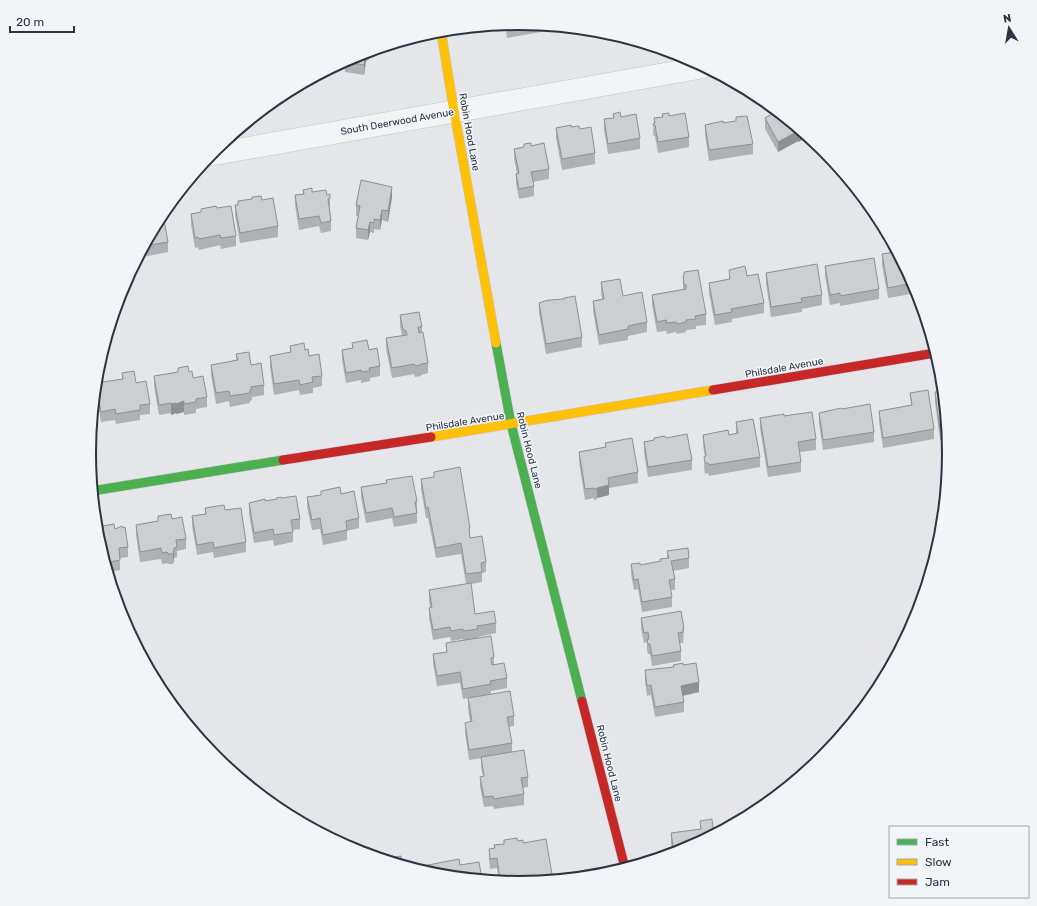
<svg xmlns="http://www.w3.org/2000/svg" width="1037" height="906" viewBox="0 0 1037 906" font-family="Rubik,sans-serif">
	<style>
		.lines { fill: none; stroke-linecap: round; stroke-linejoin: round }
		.street-casing { stroke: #c2c4c7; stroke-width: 23 }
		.fast-casing { stroke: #c2c4c7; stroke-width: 10 }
		.slow-casing { stroke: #c2c4c7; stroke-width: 10 }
		.jam-casing { stroke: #c2c4c7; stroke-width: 10 }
		.street { stroke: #f3f4f6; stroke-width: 22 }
		.fast { stroke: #4caf50; stroke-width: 9 }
		.slow { stroke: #ffc107; stroke-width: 9 }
		.jam { stroke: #c62828; stroke-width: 9 }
		.wall { fill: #afb1b4 }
		.shaded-wall { fill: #8f9092 }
		.building { fill: #ccced1; stroke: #8f9092 }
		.labels { text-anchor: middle; stroke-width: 3; stroke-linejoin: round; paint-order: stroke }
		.street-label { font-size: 10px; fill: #2b3442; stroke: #f2f5f8 }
		.rim { fill: none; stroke: #2b3442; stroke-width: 2 }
	</style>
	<rect width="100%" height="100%" fill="#e4e6e9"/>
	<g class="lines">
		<g class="street-casing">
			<path id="street" d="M209 155 704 67"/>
		</g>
		<g class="fast-casing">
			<path id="fast" d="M496 343 511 424 582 701
				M92 491 283 460"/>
		</g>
		<g class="slow-casing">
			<path id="slow" d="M441 31 454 111 496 343
				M431 437 713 390"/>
		</g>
		<g class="jam-casing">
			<path id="jam" d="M713 390 935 353
				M283 460 431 437
				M582 701 625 868"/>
		</g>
		<use href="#street" class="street"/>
		<use href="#fast" class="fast"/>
		<use href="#slow" class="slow"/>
		<use href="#jam" class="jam"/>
	</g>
	<path class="wall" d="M519 23 541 25V32L507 38 505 24Z
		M370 51 368 61H366L364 75 345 72V63H344V61L354 56Z
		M777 111 806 135 802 138V140L798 142V141L778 152 765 129V118Z
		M613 114 621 117 640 138V149L608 154 604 130V119L613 118Z
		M662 114 669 116 689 137V147L658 153 655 136H654L653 134 654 118 662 117Z
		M723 123 753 144V154L709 161 705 135V125Z
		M571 127 580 129 595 153V164L562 170 556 138V128Z
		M810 138 820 147 816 149Z
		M524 144 531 146 549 169V179L533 182 534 186V196L519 199 516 184V174L517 173 514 159V149L524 147Z
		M303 190 312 192 327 195 330 198V209H329L331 221V231L321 233 319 226 299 230 295 205V195L303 194Z
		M392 197 388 222 382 220 380 230 374 229V233L370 232 368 240 356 238V228L358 216H356V205Z
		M262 200 278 226V237L240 243 235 215V205H238V201Z
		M217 208 236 236V246L221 249 220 245 199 250 198 247 195 248 191 224V214L201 212V209Z
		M161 215 168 242V252L138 258Z
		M896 252 916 289 917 293 888 298 882 265V254Z
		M825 266 879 289V299L840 306V303L830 305 825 276Z
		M729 270 747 276 764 303V313L732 319V322L715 325 709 293V283L729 279Z
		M766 273 822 295V305L802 309V312L771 317 766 283Z
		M683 276 706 314V325L696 326V329L686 330V332L677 334 676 332 667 334 666 331 657 332 652 305V295L683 289Z
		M601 282 623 296 647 322V332L628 336V340L599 345 593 311V301L602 299 601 293Z
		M548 301 582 337V347L546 354 539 313V303Z
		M400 315 422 327V332L428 363V373L421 375V376L415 377 414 374 392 378 386 349V338L402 336 400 326Z
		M352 343 369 350 380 366V376L370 378V381L361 383V380L346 383 342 360V350L352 348Z
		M290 346 305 350 322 376V386L313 388V393L300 395 299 390 274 395 270 367V356L290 353Z
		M236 354 251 365 264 385V395L252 397V400L250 401V403L230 407 229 401 216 404 211 375V365L236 360Z
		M178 368 189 372 193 378 207 397V407L196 409V413L184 415V412L176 414V413L171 415V413L159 415 154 387V376L178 372Z
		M122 373 136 383 150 404V414L140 415V420L116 424 115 420 101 422 96 393V383L122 379Z
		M942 391 948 453V458L946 447 942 448 941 440H940L935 402V392Z
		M910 393 934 429V439L883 448 879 421V411L911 405Z
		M842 409 874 432V442L823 450 819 423V413Z
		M784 416 816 439V450L800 452 801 462V472L768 477 760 429V418Z
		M736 422 760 457V467L709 476 708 473 705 474 704 467 705 457 703 445V435H729L736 434Z
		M654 438H666L692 460V470L648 477 644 453V442L654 440Z
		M605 443 638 472V483L609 488V495L597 498V499L594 500V498L585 500 579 462V452L605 447Z
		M434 472 470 528V538L486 562V572L482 573V582L471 584 475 614 496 623V633L478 637V638L494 657V665L507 678V688L491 691V694L463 699 460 683 437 686 433 664V654L446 652V643L463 640V639L451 641 450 637 433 640 429 618V608H430L429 601V590L466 584 461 554 436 558 428 518H426L421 489V479L434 477Z
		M386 480 417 501V523L394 527 392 518 366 523 361 498V487L386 483Z
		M321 491 341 494 359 518V528L347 531V540L323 545 320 529 312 530 307 507V497L321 495Z
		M281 498 300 519V529L293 530V542L274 546 273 540 254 543 249 514V503Z
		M205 508 225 510 246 542V552L214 558 213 552 197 555 192 526V516L205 514Z
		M158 516 172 519 186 539V549L177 551V557L174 558 173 564H168L167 563 162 564 161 559 140 562 136 535V525L158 521Z
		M115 529 128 547V557L120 558V570L110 572 109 567 106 568 97 537Z
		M667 551 689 558V568L673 571 675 579V590H671L672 597V607L642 612 638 589 634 590 631 574V564L640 565 660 561 667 558Z
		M641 618 684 628 683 643H679L681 651V661L652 666 650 654H648L647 650V642L644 643 641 628Z
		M683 665 699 692 683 696 684 702V712L655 717 651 695 647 696 645 681V670L673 667Z
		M468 698 514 716V726L509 727 512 743V752L528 777V787L523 788 524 794V805L494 809 493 806 484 807 480 787V777L483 776 481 767V758L469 760 465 733V723L470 722 468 708Z
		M700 821 714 834 683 850 673 853 671 844V833L700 829Z
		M504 840 518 883 499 881 497 868 490 869 489 859V849L494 848V845L504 844Z"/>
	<path class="shaded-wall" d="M368 51H370L368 61Z
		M366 52V61L364 75V65Z
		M798 131V141L778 152V142Z
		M800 131 806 135 802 138V140L798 142V132Z
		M816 144 820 147 816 149Z
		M392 187V197L388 222V211Z
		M382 210V220L380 230V220Z
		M370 222V232L368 240V230Z
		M184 401V412L176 414V404Z
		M176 403V413L171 415V404Z
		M609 485V495L597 498V488Z
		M174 548V558L173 564V554Z
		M699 682V692L681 696V686Z"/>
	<path class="building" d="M519 23 527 24 507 27 506 24Z
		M366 52 364 65 345 62V61L354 56Z
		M777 111 800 131 798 132V131L778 142 765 118Z
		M620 112 621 117 636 114 640 138 608 144 604 119 614 118 613 114Z
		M669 113V116L685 113 689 137 658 142 655 125 654 126 653 124 655 123 654 118 663 117 662 114Z
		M747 116 753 144 709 150 705 125 723 121V123L736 121V117Z
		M571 125V127L579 126 580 129 591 127 595 153 562 159 556 128Z
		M531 143V146L544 143 549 169 531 172 534 186 519 189 516 174 519 173 514 149 524 147V144Z
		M361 180 392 187 388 211 382 210 380 220 374 219V223L370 222 368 230 356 228 360 206 356 205Z
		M312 188V192L326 190 327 195 330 194V198L328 199 331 221 321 223 319 216 299 219 295 195 304 194 303 190Z
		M261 196 262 200 273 198 278 226 240 233 235 205H238V201L252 199V197Z
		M216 206 217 208 231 206 236 236 221 238 220 235 199 239 198 237 195 238 191 214 201 212V209Z
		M163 214 168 242 144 246 161 215Z
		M896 252 913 283 888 288 882 254Z
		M874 258 879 289 840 296V293L830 295 825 266Z
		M817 264 822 295 801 298 802 302 771 307 766 273Z
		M745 266 747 276 758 274 764 303 731 309 732 312 715 315 709 283 730 279 729 270Z
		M698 270 706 314 695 316 696 319 686 320V322L677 324 676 322 667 323 666 320 657 322 652 295 686 289V285H684L683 276 684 275V272Z
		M620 279 623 296 642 292 647 322 628 326V329L599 335 593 301 604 299 601 282Z
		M575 296 582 337 546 344 539 303 548 300V301L550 300 564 299V298Z
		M419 312 422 327H418L419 333 423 332 428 363 421 364V365L415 366 414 364 392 368 386 338 407 335 406 331 403 329 400 315Z
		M367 340 369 350 377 348 380 366 369 368 370 371 361 372V370L346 373 342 350 353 348 352 343Z
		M304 343 305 350 308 349 309 356 319 354 322 376 312 377 313 382 300 385 299 380 274 384 270 356 291 352 290 346Z
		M249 352 251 365 261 363 264 385 251 387 252 390H250V393L230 396 229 391 216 393 211 365 238 360 236 354Z
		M188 366 189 372 192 371 193 378 203 376 207 397 196 399V402L184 404V401L176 404V403L171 404V403L159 405 154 376 178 372V368Z
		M134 371 136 383 146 381 150 404 140 405V410L116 414 115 409 101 412 96 383 123 379 122 373Z
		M928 390 934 429 883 438 879 411 912 405 910 393Z
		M942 391 948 448 946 437 942 438 941 430H940L935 392Z
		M870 404 874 432 823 440 819 413 841 408 842 409Z
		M812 412 816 439 798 442 801 462 768 467 760 418 784 414V416Z
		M753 419 760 457 709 465 708 463H705L704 457 706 456 703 435 728 430 729 435 738 433 736 422Z
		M687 434 692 460 648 467 644 442 654 440V438L665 436 666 438Z
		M632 438 638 472 608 478 609 485 597 488V489H594V488L585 489 579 452 606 447 605 443Z
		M460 467 470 528H469L470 538 482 536 486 562 481 563 482 572 466 574 461 543 436 548 428 507 426 508 421 479 434 477V472Z
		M412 476 417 501 415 502 417 513 394 517 392 508 366 513 361 487 387 483 386 480Z
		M340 487 341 494 354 491 359 518 346 521 347 530 323 535 320 518 312 520 307 497 321 495V491Z
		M296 496 300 519 291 520 293 532 274 535 273 529 254 533 249 503 265 499V501L277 499 276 498 281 497V498Z
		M224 505 225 510 241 508 246 542 214 548 213 542 197 545 192 516 206 514 205 508Z
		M171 514 172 519 182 517 186 539 176 540 177 547 174 548 173 554H168L167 552 162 553 161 548 140 552 136 525 158 521V516Z
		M114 524 115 529 122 526 123 528 125 527 128 547 119 548 120 560 110 562 109 557 103 558 97 537 96 527Z
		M688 548 689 558 671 561 675 579 669 580 672 597 642 602 638 579 634 580 631 564 640 563V565L661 561 660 559 669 558 667 551Z
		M471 583 475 614 494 611 496 623 477 626 478 629 463 631V629L451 631 450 627 433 630 429 608 432 607 429 590Z
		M681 611 684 628H683V632L678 633 681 651 652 656 650 644H648L647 639H649L648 632 644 633 641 618Z
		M491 636 494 657 491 658 492 665 504 663 507 678 490 681 491 684 463 689 460 672 437 676 433 654 447 652 446 643Z
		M683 663V665L696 663 699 682 681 686 684 702 655 707 651 685 647 686 645 670 674 667 673 665Z
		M510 691 514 716 507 717 512 743 469 750 465 723 472 721 468 698Z
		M524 750 528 777 521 778 524 794 494 799 493 796 484 797 480 777 484 776 481 757Z
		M744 818 729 826 728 820Z
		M712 819 714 834 683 850 674 853 671 833 701 829 700 821Z
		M517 838 518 841 523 840V843L546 839 553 880 518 883 500 881 497 858 490 859 489 849 495 848 494 845 504 844V840Z
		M401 856 402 865 383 859Z
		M459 859 460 865 479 862 482 879 434 875 424 871 423 866Z"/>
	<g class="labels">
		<g class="street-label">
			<text transform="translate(397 121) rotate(-10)" y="4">South Deerwood Avenue</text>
			<text transform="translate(470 132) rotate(80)" y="4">Robin Hood Lane</text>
			<text transform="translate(784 367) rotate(-10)" y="4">Philsdale Avenue</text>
			<text transform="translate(465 421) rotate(-9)" y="4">Philsdale Avenue</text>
			<text transform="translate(530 450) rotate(76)" y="4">Robin Hood Lane</text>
			<text transform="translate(610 763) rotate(76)" y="4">Robin Hood Lane</text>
		</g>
	</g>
	<path d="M0 0H1037V906H0ZM96 453a423 423 0 1 1 846 0a423 423 0 1 1-846 0Z" fill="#f2f5f8" fill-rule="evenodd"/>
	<path class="rim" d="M96 453a423 423 0 1 1 846 0a423 423 0 1 1-846 0Z"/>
	<rect x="889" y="826" width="140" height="72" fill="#f2f5f8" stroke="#a2a8af"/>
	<rect x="897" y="839" width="20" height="6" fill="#4caf50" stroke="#a2a8af"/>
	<text x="925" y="846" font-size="12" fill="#2b3442">Fast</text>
	<rect x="897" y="859" width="20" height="6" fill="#ffc107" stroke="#a2a8af"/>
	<text x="925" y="866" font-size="12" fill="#2b3442">Slow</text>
	<rect x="897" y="879" width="20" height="6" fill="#c62828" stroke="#a2a8af"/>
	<text x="925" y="886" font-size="12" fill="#2b3442">Jam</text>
	<g transform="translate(1009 28) rotate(349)" stroke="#f2f5f8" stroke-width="3" paint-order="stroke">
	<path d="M0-3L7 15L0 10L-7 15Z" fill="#2b3442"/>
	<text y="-6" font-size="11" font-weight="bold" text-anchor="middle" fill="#2b3442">N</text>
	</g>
	<path d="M10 26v6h64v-6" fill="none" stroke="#2b3442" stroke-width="2"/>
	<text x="16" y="26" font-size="12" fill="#2b3442" stroke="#f2f5f8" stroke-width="3" paint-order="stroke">20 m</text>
</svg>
